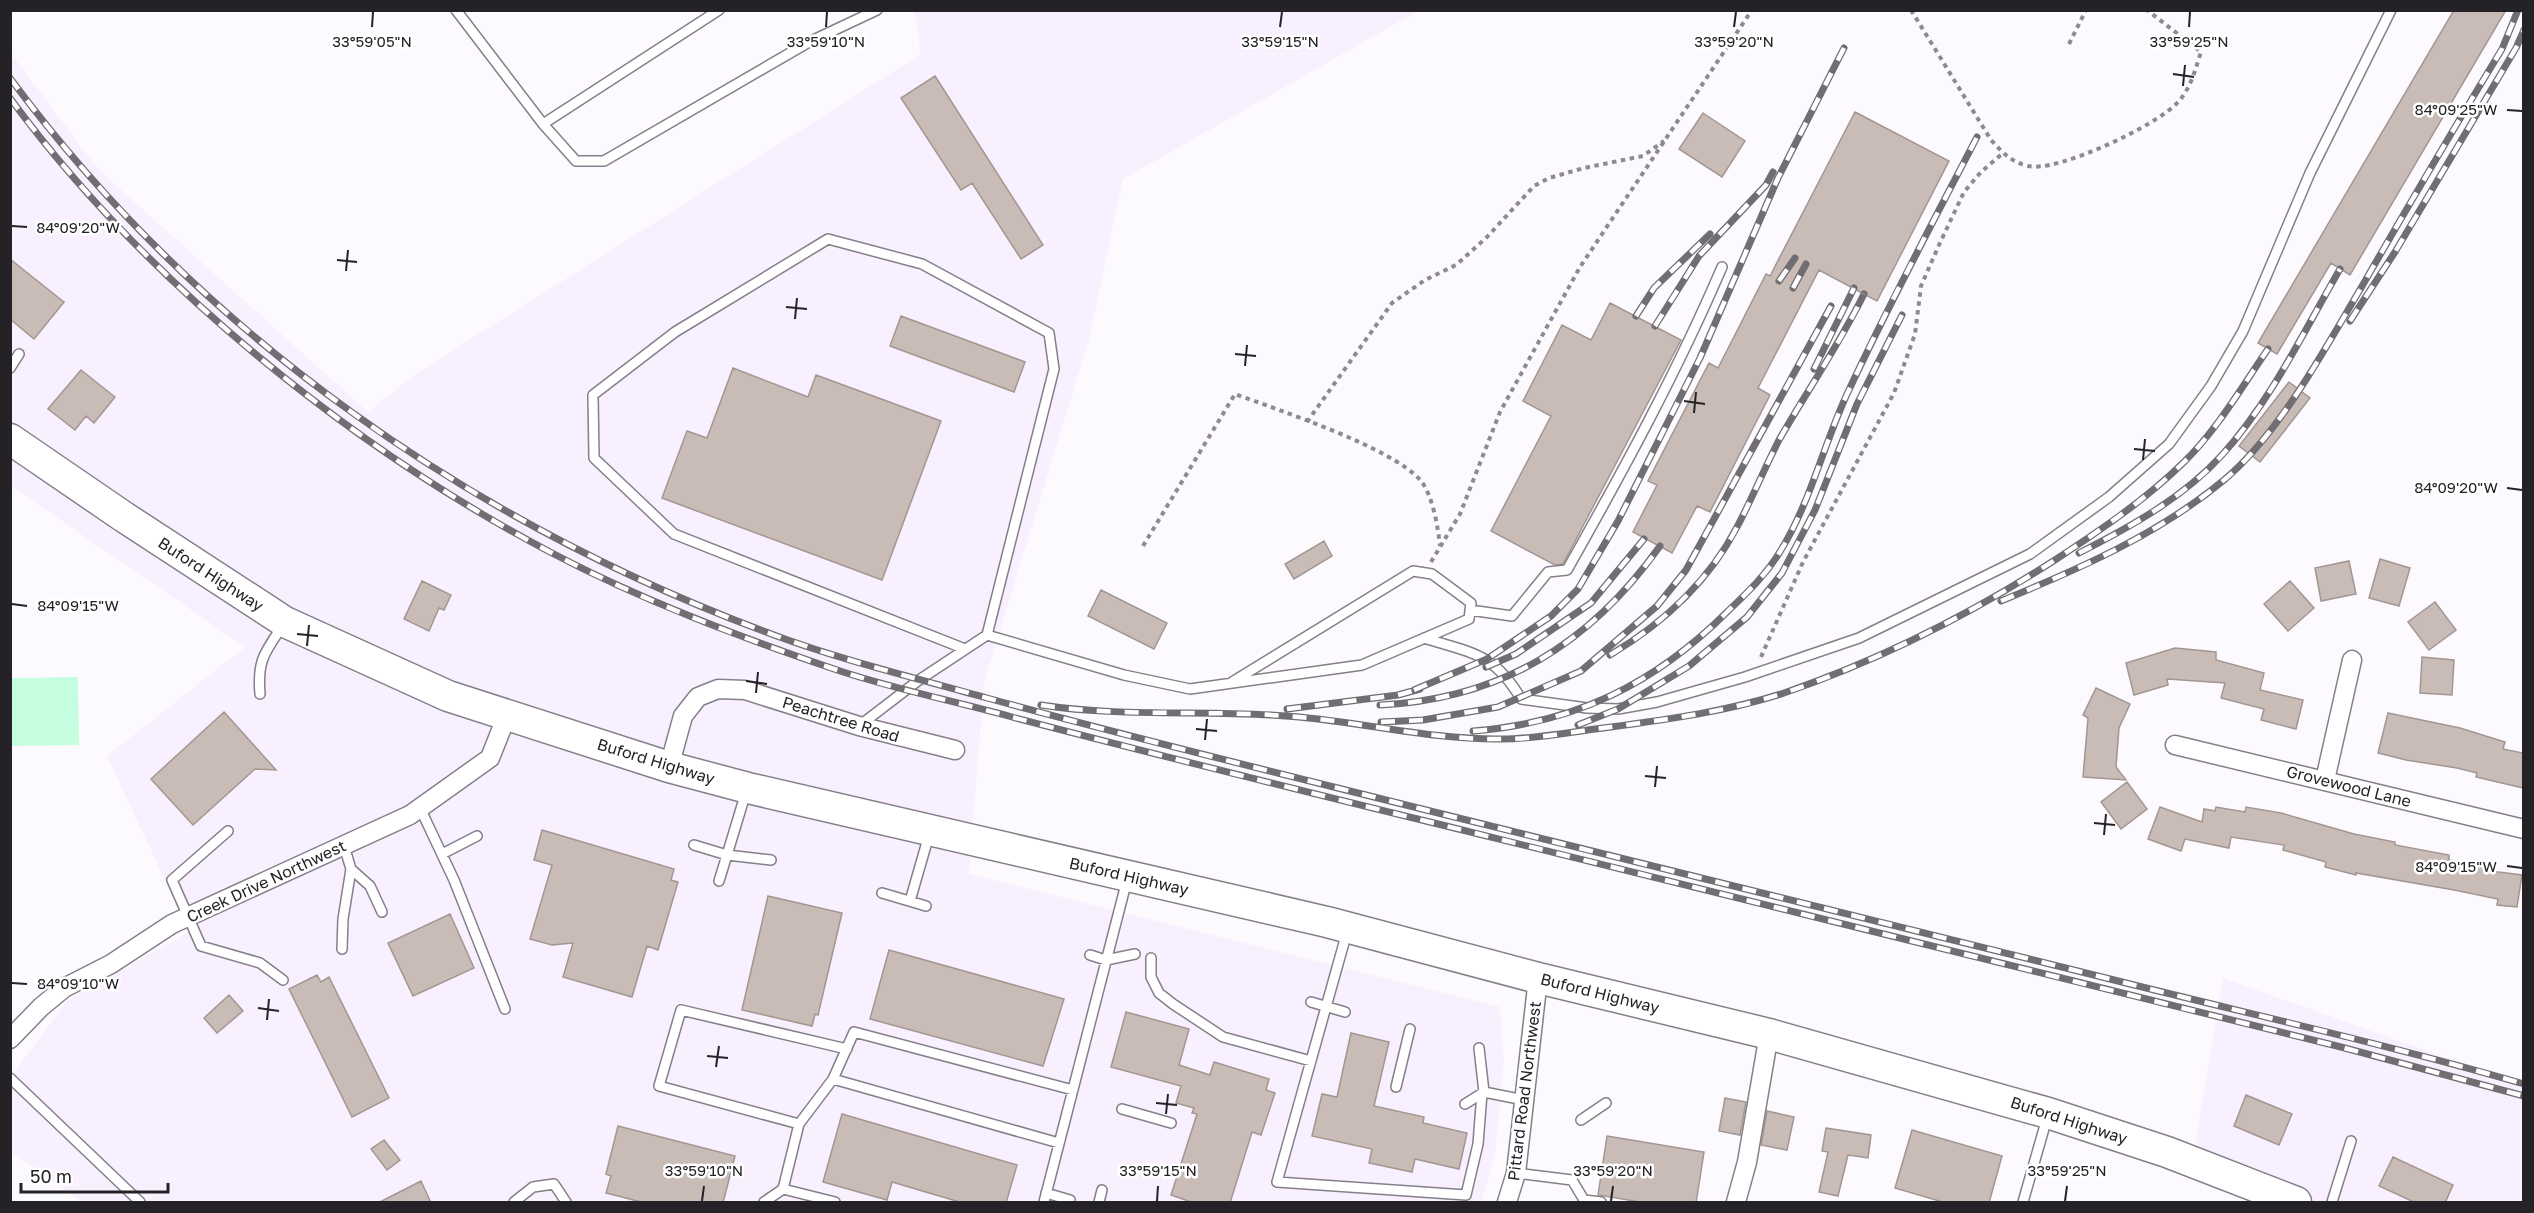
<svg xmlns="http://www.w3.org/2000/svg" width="2534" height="1213" viewBox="0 0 2534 1213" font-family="'Golos Text',sans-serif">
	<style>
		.built { fill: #f8f0ff }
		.green { fill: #c5fddf }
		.building { fill: #c9bcb7; stroke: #a39691; stroke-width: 1.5 }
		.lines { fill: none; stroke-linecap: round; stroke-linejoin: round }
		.lane-casing { stroke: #857f89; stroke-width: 12 }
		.street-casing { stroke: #857f89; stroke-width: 21 }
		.primary-casing { stroke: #857f89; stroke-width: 33 }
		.path { stroke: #8e8b90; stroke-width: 4; stroke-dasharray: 4.5 4.5; stroke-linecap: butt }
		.lane { stroke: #fff; stroke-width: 9 }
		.street { stroke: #fff; stroke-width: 18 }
		.primary { stroke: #fff; stroke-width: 30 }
		.rail-casing { stroke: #706e72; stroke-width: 7 }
		.rail { stroke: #fff; stroke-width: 4.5; stroke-dasharray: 14; stroke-linecap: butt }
		.ticks { fill: none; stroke: #242226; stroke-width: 2 }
		.labels { text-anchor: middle; stroke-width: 5; stroke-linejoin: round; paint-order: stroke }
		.street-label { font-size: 16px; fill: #242226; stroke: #fff }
		.ticks-label { font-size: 15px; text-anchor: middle; fill: #242226; stroke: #fff; stroke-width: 5; stroke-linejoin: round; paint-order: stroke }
	</style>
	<rect width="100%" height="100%" fill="#fdfaff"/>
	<path class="built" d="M914 11H1418L1123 179 1089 339 984 683 969 874 1500 1007 1504 1060 1495 1156 1481 1202H82L11 1152V1077L67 1001 189 932 107 756 245 647 11 486 10 52 98 169 368 412 417 373 921 54Z
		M2223 978 2523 1085V1202H2262L2191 1168Z"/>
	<path class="green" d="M78 677 79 745 11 746V678Z"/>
	<path class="building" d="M2454 10H2506L2350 275 2331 263 2277 354 2258 343Z
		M935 76 1043 245 1021 259 972 183 961 190 901 98Z
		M1855 112 1949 161 1877 301 1819 270 1758 388 1770 395 1710 512 1697 506 1672 553 1633 532 1657 485 1648 481 1709 363 1718 368 1766 274 1770 276Z
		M1703 113 1745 141 1722 177 1679 149Z
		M10 259 64 302 34 339 10 319Z
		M1610 303 1681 340 1563 564 1555 565 1491 531 1551 416 1523 401 1562 325 1591 340Z
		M901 316 1025 362 1014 392 890 346Z
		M733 368 808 397 816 375 941 421 882 580 662 498 687 431 707 438Z
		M81 370 115 397 94 423 86 416 75 430 48 409Z
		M2289 382 2310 398 2260 462 2239 446Z
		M1324 541 1332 556 1294 579 1285 564Z
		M2380 559 2410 568 2399 606 2369 598Z
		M2349 561 2356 594 2321 601 2315 568Z
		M422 581 451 595 444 610 439 608 429 631 404 619Z
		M2290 581 2314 608 2288 631 2264 604Z
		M1101 590 1167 623 1154 649 1088 616Z
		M2435 602 2456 630 2429 650 2408 622Z
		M2175 648 2216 652V660L2264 673 2260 690 2303 700 2296 729 2261 720 2264 709 2221 698 2225 683 2167 679 2168 685 2134 695 2126 663Z
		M2422 657 2454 660 2452 695 2420 693Z
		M2096 688 2130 704 2119 728 2116 767 2126 780 2083 777 2088 718 2083 715Z
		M224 712 276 770 255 769 193 825 151 779Z
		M2388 713 2460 728 2505 742 2503 749 2523 753V788L2476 777 2477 773 2457 768 2406 760 2378 753Z
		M2127 782 2147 809 2121 829 2101 802Z
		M2160 807 2202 822 2204 809 2215 811 2216 807 2245 812 2246 807 2281 813 2354 834 2395 842V845L2449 855V860L2491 869 2490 871 2522 875 2517 907 2497 905 2498 899 2454 890 2356 873V875L2325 867 2326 862 2283 850 2284 845 2231 837 2229 848 2185 839 2181 851 2148 839Z
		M542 830 674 869 671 880 678 882 658 950 647 946 632 997 563 977 573 943 552 945 530 939 552 865 534 860Z
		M768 896 842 913 818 1015 815 1014 812 1026 742 1010Z
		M450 914 474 968 413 996 388 943Z
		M889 950 1064 999 1043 1066 870 1019Z
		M317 975 321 982 329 977 389 1098 352 1117 289 989Z
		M229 995 243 1011 217 1033 204 1018Z
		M1126 1012 1189 1029 1179 1065 1210 1075 1214 1062 1269 1079 1266 1090 1275 1093 1261 1135 1252 1132 1230 1203H1194L1171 1195 1197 1114 1192 1113 1194 1108 1176 1103 1181 1086 1111 1067Z
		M1351 1033 1389 1042 1374 1106 1424 1117 1423 1123 1467 1133 1459 1169 1415 1159 1412 1172 1369 1163 1372 1149 1312 1136 1322 1094 1337 1097Z
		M2246 1095 2292 1114 2279 1145 2234 1126Z
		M1725 1098 1746 1102 1740 1135 1719 1131Z
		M1767 1111 1794 1117 1787 1150 1761 1145Z
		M842 1114 1017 1165 1006 1203H963L892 1182 887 1200 823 1182Z
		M618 1126 735 1156 723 1203H645L606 1193 611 1176 606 1174Z
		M1826 1128 1871 1135 1868 1158 1848 1155 1838 1196 1819 1192 1828 1152 1822 1151Z
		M1912 1130 2002 1156 1989 1203H1946L1895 1188Z
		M1607 1136 1704 1152 1696 1203H1646L1598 1195Z
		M384 1140 400 1160 387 1170 371 1149Z
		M2393 1157 2453 1185 2445 1203H2416L2379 1186Z
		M421 1181 431 1203H378Z"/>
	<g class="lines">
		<g class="lane-casing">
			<path id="lane" d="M456 10 543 124 576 161H604L809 42 877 10
				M543 124 719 10
				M10 368 19 354
				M1470 610 1512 616 1548 572 1567 570C1623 471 1677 372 1722 267
				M987 635 1124 675 1190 689 1362 665 1469 619 1471 603 1432 574 1413 571 1232 682
				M1424 638C1472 653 1494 653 1521 699L1587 708 1618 709 1657 702 1745 677 1859 638 2030 554 2109 497 2169 444 2211 386 2243 331 2310 173 2391 10
				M260 694C257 660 265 652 283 625
				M859 726 919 680 987 635 1054 369 1049 333 922 264 828 239 675 332 593 395 594 458 674 534 965 649
				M420 808 454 880 505 1009
				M228 831 172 880 201 946 260 963 283 980
				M694 845 727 855 746 792
				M442 854 477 836
				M351 869 370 886 382 912
				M719 881 727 855 771 860
				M882 893 926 906
				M910 901 929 835
				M1347 932 1277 1182 1466 1195 1478 1144 1482 1093
				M342 949 343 919 351 869 344 846
				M1090 955 1106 960 1135 954
				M1151 958V977L1159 993 1173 1004 1223 1037 1311 1061
				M1311 1002 1345 1012
				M1479 1048 1484 1092 1524 1100
				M10 1078 140 1202
				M833 1079 1059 1143
				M1396 1087 1410 1029
				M1465 1104 1484 1092
				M1122 1109 1171 1123
				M1581 1120 1606 1103
				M799 1124 833 1079 854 1032 1073 1090
				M1516 1173 1572 1180 1584 1200 1601 1202
				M1046 1193 1070 1200
				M514 1202 533 1187 554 1184 566 1202
				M764 1202 783 1189
				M835 1202 783 1189 799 1124 659 1086 681 1010 847 1049
				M1044 1202 1127 880
				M1099 1202 1102 1190
				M2023 1202 2047 1118
				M2332 1202 2351 1141"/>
		</g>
		<g class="street-casing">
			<path id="street" d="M2175 745 2524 829
				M669 767 683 716 698 697 718 689 745 690 859 726 955 750
				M2325 780 2352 660
				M10 1039 41 1007 64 988 111 964 172 924 410 815 490 758 507 715
				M1507 1202 1516 1173 1538 978
				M1736 1202 1747 1162 1769 1034"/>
		</g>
		<g class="primary-casing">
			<path id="primary" d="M10 439 124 517 285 622 448 696 669 767 748 788 1327 922 1538 978 1769 1034 2048 1113 2167 1152 2296 1202"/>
		</g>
		<path class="path" d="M1911 10 1991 140C2003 153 2011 162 2028 166 2057 173 2158 125 2178 102 2191 88 2195 70 2201 52L2147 10
			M2069 44 2086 10
			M1307 422 1392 303 1425 280 1456 265 1487 237 1534 186 1549 178 1584 168 1643 156 1664 141
			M1143 546 1235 394C1278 410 1394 448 1421 481 1433 496 1438 528 1440 546
			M1431 562 1460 514 1500 412 1580 267 1752 10
			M1761 657 1803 562 1894 393 1915 334 1921 286 1939 245 1964 192 1981 172 2003 153"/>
		<use href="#lane" class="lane"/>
		<use href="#street" class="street"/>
		<use href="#primary" class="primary"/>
		<g class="rail-casing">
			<path id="rail" d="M10 78C201 336 475 525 774 635 844 661 916 678 987 698 1130 737 1274 772 1418 808 1647 865 1877 921 2106 978 2245 1013 2386 1044 2524 1084
				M10 98C144 281 351 447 550 552 641 600 739 637 837 670 894 689 954 701 1012 717 1153 754 1295 789 1438 824 1739 898 2040 973 2341 1047L2524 1096
				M1779 281 1795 258
				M1793 288 1806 264
				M1636 316 1654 288 1710 234
				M2350 321 2395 252 2516 48 2524 30
				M1655 326 1699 256 1766 185 1773 172
				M1814 369 1854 288
				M2079 553C2130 527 2183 498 2222 455 2271 401 2304 331 2340 269
				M2001 601C2079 569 2159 534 2224 480 2280 433 2324 350 2361 288 2407 208 2454 128 2502 49L2518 10
				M1610 655C1662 624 1709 581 1737 527 1752 499 1764 469 1779 440 1807 391 1839 345 1864 294
				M1486 667 1516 654 1591 603 1644 539
				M1414 690 1487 659 1551 616 1578 589 1618 521 1700 358 1778 178 1844 48
				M1041 705C1126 718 1213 709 1299 717 1367 723 1433 740 1502 739 1536 739 1570 732 1603 728 1663 720 1726 712 1784 693 1880 660 1973 613 2058 558 2102 529 2145 500 2183 463 2217 430 2241 388 2268 349
				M1380 705C1501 699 1590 644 1660 546
				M1287 709 1398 695 1420 689
				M1381 722 1423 720 1498 707 1581 671 1657 606 1686 570 1831 306
				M1578 725 1618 709 1689 666 1747 617 1782 573 1815 510 1857 404 1902 315
				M1473 731C1575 723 1655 684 1728 611 1748 592 1767 574 1781 550 1811 501 1824 443 1848 392 1888 306 1933 222 1977 137"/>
		</g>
		<use href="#rail" class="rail"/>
	</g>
	<path class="ticks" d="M372 27 373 12M826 27 827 12M1280 27 1282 12M1734 27 1736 12M2189 27 2190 12M2173 74 2194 77M2183 86 2185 65M2507 110 2522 111M12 226 27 227M337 260 357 262M346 271 348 250M786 307 807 309M795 319 797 298M1235 354 1256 356M1245 366 1247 345M1684 401 1705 404M1694 413 1696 392M2134 449 2155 451M2143 460 2145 439M2507 488 2522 490M12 604 27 606M297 634 318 636M307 646 309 625M746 681 767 684M756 693 758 672M1196 729 1217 731M1205 740 1207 719M1645 776 1666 778M1655 787 1657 766M2094 823 2115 825M2104 835 2106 814M2507 866 2522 868M12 983 27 984M258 1008 279 1011M267 1020 269 999M707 1056 728 1058M716 1067 719 1046M1156 1103 1177 1105M1166 1114 1168 1094M702 1201 704 1186M1157 1201 1158 1186M1611 1201 1613 1186M2065 1201 2067 1186"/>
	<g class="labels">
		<g class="street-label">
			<text transform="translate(211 574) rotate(33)" y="6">Buford Highway</text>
			<text transform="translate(841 719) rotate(17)" y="6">Peachtree Road</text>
			<text transform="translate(656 761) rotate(17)" y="6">Buford Highway</text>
			<text transform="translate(2349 786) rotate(14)" y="6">Grovewood Lane</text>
			<text transform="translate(1129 876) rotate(13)" y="6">Buford Highway</text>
			<text transform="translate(266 881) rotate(-25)" y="6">Creek Drive Northwest</text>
			<text transform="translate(1600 993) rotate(14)" y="6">Buford Highway</text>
			<text transform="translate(1524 1091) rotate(-83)" y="6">Pittard Road Northwest</text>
			<text transform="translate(2069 1120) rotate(18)" y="6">Buford Highway</text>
		</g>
	</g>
	<g class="ticks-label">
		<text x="372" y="47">33°59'05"N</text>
		<text x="826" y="47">33°59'10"N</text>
		<text x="1280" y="47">33°59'15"N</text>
		<text x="1734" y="47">33°59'20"N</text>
		<text x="2189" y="47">33°59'25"N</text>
		<text x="2456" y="115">84°09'25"W</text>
		<text x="78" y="233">84°09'20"W</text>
		<text x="2456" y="493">84°09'20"W</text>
		<text x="78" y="611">84°09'15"W</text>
		<text x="2456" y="872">84°09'15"W</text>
		<text x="78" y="989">84°09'10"W</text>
		<text x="704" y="1176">33°59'10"N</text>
		<text x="1158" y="1176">33°59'15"N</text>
		<text x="1613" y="1176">33°59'20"N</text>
		<text x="2067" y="1176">33°59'25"N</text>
	</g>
	<rect width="2534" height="1213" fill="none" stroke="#242226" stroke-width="24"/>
	<path d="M21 1183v9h147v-9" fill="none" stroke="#242226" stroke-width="3"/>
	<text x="30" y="1183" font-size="18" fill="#242226" stroke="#ffffff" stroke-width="4.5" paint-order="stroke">50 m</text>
</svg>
